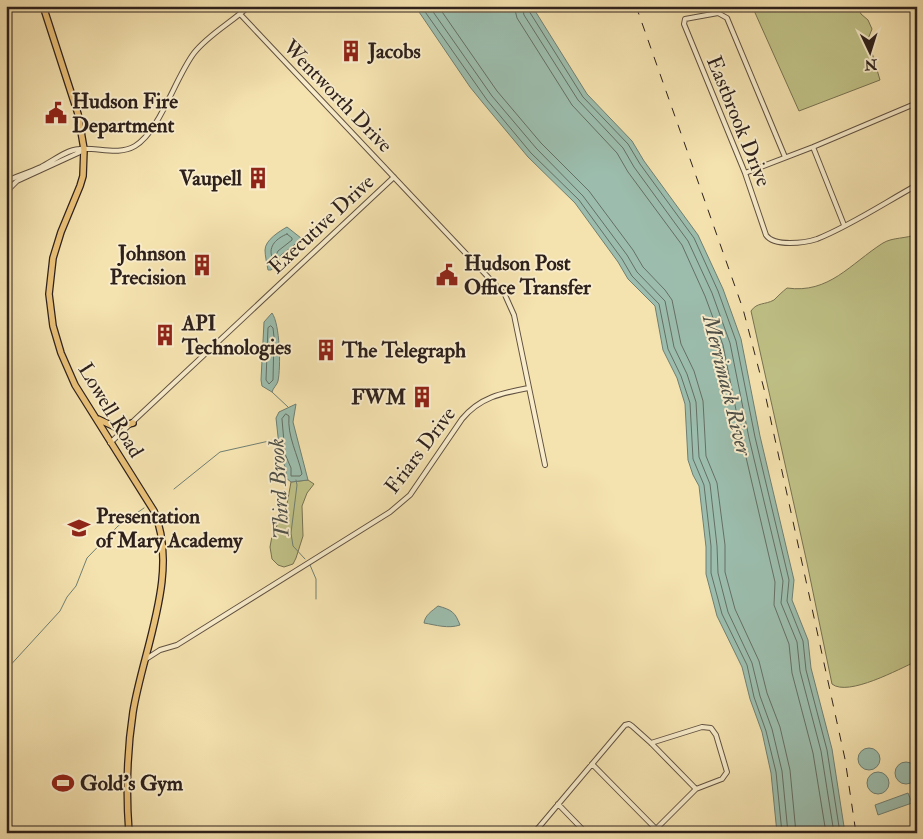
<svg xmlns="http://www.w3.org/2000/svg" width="923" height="839" viewBox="0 0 923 839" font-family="'IM FELL Double Pica',serif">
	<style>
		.green { fill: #c0c287; stroke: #777252 }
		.water { fill: #9cbdad; stroke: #707f73 }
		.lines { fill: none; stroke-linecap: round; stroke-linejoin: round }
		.shore { stroke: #656f64; stroke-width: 1 }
		.stream { stroke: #707f73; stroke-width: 1 }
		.street-casing { stroke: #605141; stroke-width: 6 }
		.primary-casing { stroke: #2e211c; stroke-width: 8 }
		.street { stroke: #f8eccb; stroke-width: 4 }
		.primary { stroke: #eac178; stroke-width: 5.5 }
		.rail { stroke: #2e211c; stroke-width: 1; stroke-dasharray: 9 9; stroke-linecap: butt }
		.labels { text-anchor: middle; stroke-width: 4; stroke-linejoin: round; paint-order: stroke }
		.poi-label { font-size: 21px; font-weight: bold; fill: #2e211c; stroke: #f8eccb; text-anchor: start }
		.street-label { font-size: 21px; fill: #2e211c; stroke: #f8eccb }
		.water-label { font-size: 22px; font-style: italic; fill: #4f5048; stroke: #f8eccb }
	</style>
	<rect width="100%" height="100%" fill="#f4e2af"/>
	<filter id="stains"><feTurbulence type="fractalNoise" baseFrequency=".004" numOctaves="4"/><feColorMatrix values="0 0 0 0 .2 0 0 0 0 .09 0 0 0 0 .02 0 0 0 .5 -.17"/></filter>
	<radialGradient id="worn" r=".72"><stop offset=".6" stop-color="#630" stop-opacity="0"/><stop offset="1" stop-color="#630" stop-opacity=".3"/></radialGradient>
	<path class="green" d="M752 6H857L861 14 868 20 872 29 868 39 880 80 799 111Z
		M917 234V661C899 669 848 697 832 684L807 563 751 311C757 302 765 305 774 300 778 296 782 292 787 288 829 294 850 264 883 243 893 237 906 239 917 234Z
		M308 480 314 484 307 493 302 506 303 536 296 558 293 564 284 567 278 565 272 559 270 547 272 536 287 504 291 482Z"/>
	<path class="water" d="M415 6H532L587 94 632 141 644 161 698 235 723 289 741 339 760 436 794 580 792 600 808 640 811 668 832 749 845 833H777L771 773 762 732 750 699 742 667 717 616 706 574V547L699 486 693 475 688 460 685 404 677 378 663 350 655 306 628 279 618 262 575 203 528 157 483 103 470 87Z
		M287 227 301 238 293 246 281 255 276 266 271 270H268C267 264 265 256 265 250 265 240 280 231 287 227Z
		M272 313C280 324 281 367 278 381 277 385 273 388 272 392L262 386 261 380 264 322Z
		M296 404 293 422 308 480 291 482 286 478V469L280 455 276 418 279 412Z
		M438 606C452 610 455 612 460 625 448 629 436 625 424 623 425 615 432 611 438 606Z
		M858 759a11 11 0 1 1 22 0a11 11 0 1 1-22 0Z
		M895 773a11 11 0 1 1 22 0a11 11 0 1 1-22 0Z
		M867 783a11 11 0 1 1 22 0a11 11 0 1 1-22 0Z
		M908 793 912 803 878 815 875 805Z"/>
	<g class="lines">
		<path class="shore" d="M421 6 487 100 531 153 579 200 622 259 632 276 659 304 668 349 681 376 690 403 693 459 704 485 711 546V573L722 614 747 665 754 697 766 731 776 772 782 833
			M429 6 492 96 536 148 583 196 627 255 637 272 665 301 674 347 687 374 696 402 699 457 710 484 717 546 718 573 728 612 752 663 760 696 772 729 782 771 788 833
			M438 6 497 91 541 143 589 191 633 250 643 267 665 290 672 300 681 344 694 371 703 401 706 456 717 483 725 545V572L735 609 759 661 767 693 780 727 790 770 796 833
			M514 6 517 18 572 105 617 153 628 172 682 245 705 296 723 345 742 440 775 582 774 605 789 644 792 673 813 753 826 833
			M522 6 524 15 578 100 623 148 634 167 688 241 712 293 730 343 749 438 783 581 781 603 797 642 800 671 821 751 834 833
			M528 6 529 11 583 97 628 144 640 164 694 238 718 291 736 341 755 437 789 580 787 601 803 641 806 670 827 750 840 833
			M287 234 292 238V240L278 251 275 257H272C268 246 277 238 287 234Z
			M271 326 273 328 274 337 273 380 269 384 266 380 268 328Z
			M286 414 289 416C287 436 298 455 302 474L300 476H291V468L285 454 282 419Z"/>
		<path class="stream" d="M272 392 288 407
			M296 480 297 485 291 533 293 546 305 559
			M174 489 220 452 278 439
			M310 565 316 579V599
			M6 670 60 611 67 597 76 586 87 558 118 526 144 508"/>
		<g class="street-casing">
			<path id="street" d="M240 14 505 295 514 315 545 465
				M813 147 844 225
				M785 157 727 18 718 13 685 19 684 24 745 173 766 235C774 247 805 243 817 239 850 226 886 202 917 185
				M745 173 813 147 917 103
				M6 181C18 176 30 172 41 167 53 161 66 150 79 149 98 147 118 156 135 146 160 131 175 78 194 53 209 34 231 23 249 6
				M6 198 10 188 17 181 78 153 84 149
				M110 443 394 177
				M146 659 160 650 177 645 390 512 410 495 462 419C480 397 502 393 528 388
				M651 743 702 727 711 728 716 735 727 772 722 779 696 789 652 833
				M592 764 660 833
				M558 804 586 833
				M534 833 625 725 629 724 632 726 651 743 696 789"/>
		</g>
		<g class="primary-casing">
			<path id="primary" d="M43 6 78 114 84 149 83 176 80 186 61 232 53 258 49 294 53 326 61 353 75 385 154 511C180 572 143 650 133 712 127 751 126 793 129 833
				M98 419 115 427 133 423"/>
		</g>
		<use href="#street" class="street"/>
		<use href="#primary" class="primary"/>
		<path class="rail" d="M636 6 743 309 764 389 845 759 856 833"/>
	</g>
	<defs>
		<g id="building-bare" transform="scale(1.725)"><path d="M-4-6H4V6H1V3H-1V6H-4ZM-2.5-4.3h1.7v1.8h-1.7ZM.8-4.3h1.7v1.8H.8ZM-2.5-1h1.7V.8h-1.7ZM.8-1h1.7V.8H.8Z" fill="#8f2418" stroke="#f8eccb" stroke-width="2.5" paint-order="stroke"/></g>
		<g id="civic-bare" transform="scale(1.725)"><path d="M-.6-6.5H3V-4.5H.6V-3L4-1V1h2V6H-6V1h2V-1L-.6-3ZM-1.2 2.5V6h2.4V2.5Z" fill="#8f2418" stroke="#f8eccb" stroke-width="2.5" paint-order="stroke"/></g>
		<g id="school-bare" transform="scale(1.725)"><path d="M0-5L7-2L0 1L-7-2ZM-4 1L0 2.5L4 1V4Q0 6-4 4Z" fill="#8f2418" stroke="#f8eccb" stroke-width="2.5" paint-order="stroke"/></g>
		<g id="stadium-bare" transform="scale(1.725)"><path d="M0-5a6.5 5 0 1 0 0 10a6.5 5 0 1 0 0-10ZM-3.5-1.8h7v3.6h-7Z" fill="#8f2418" stroke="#f8eccb" stroke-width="2.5" paint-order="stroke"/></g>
	</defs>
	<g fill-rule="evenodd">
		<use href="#building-bare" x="351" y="51"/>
		<use href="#civic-bare" x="56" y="113"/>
		<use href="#building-bare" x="258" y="178"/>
		<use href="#building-bare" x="202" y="265"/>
		<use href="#civic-bare" x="447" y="275"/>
		<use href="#building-bare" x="165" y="335"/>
		<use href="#building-bare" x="326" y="350"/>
		<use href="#building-bare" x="422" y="397"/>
		<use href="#school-bare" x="79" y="528"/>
		<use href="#stadium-bare" x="63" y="783"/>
	</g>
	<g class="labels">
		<g class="poi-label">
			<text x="368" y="58">Jacobs</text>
			<text x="72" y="108">Hudson Fire<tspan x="72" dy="24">Department</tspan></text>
			<text x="242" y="185" text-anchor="end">Vaupell</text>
			<text x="186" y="260" text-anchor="end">Johnson<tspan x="186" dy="24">Precision</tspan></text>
			<text x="464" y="270">Hudson Post<tspan x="464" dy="24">Office Transfer</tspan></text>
			<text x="182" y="330">API<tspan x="182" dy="24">Technologies</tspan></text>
			<text x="342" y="357">The Telegraph</text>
			<text x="406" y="404" text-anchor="end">FWM</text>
			<text x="96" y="523">Presentation<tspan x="96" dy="24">of Mary Academy</tspan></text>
			<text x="80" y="790">Gold's Gym</text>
		</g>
		<g class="street-label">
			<text transform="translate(338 96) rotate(46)" y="7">Wentworth Drive</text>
			<text transform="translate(739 121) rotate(68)" y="7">Eastbrook Drive</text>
			<text transform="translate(321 224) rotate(-43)" y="7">Executive Drive</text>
			<text transform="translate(111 410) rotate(59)" y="7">Lowell Road</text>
			<text transform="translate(420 450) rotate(-53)" y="7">Friars Drive</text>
		</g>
		<g class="water-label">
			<text transform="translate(728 385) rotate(76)" y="8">Merrimack River</text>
			<text transform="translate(278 489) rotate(-93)" y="8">Third Brook</text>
		</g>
	</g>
	<rect width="923" height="839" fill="none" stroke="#f4e2af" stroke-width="25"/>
	<rect x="8" y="8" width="908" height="824" fill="none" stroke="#2e211c" stroke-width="2.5"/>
	<rect x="12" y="12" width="898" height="814" fill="none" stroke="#2e211c"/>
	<g transform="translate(870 52) rotate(176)" stroke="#f8eccb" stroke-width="4" paint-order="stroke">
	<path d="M0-4L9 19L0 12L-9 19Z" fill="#2e211c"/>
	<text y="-8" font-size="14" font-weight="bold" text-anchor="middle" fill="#2e211c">N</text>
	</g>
	<rect width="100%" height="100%" filter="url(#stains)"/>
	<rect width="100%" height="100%" fill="url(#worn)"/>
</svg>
